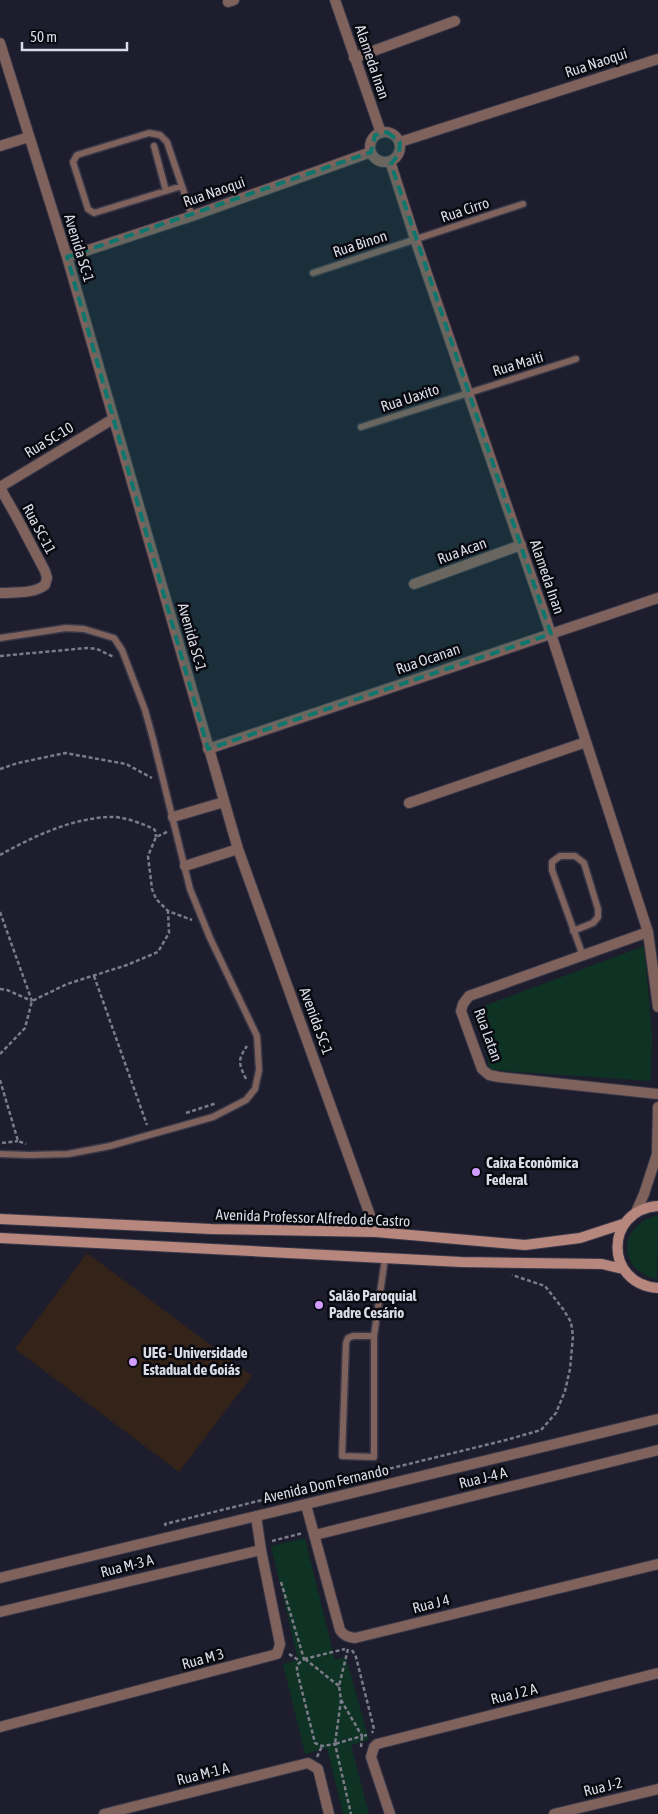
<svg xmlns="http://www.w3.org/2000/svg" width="658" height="1814" viewBox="0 0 658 1814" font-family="'Asap Condensed',sans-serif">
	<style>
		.education { fill: #332319 }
		.green { fill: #0e3223 }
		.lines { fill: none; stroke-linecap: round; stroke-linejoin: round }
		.service-casing { stroke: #383848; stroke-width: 9 }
		.minor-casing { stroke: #383848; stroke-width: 12 }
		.secondary-casing { stroke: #383848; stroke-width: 12 }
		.path { stroke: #7c7b8a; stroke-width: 2.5; stroke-dasharray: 4 2.5; stroke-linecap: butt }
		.service { stroke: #80625c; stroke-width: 6 }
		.minor { stroke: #80625c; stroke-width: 10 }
		.secondary { stroke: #b7877e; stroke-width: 10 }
		.marked { fill: #0f766e; fill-opacity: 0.2; stroke: #0f766e; stroke-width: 4; stroke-dasharray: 10 6; stroke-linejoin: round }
		.poi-dot { fill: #d19dfe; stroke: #090910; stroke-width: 2 }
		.labels { text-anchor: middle; stroke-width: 5; stroke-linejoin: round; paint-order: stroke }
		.street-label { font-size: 15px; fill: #dbdbe7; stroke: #090910 }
		.poi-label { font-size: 15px; font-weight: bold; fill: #dbdbe7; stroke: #090910; text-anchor: start }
	</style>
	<rect width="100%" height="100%" fill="#1e1d2e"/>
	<path class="education" d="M87 1253 252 1376 179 1472 15 1349Z"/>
	<path class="green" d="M644 946 652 1033 651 1081 490 1070 476 1009Z
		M655 1216H658L657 1279C618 1271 617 1227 655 1216Z
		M305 1538 335 1660 346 1657 369 1740 351 1745 369 1814H343L327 1748 305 1754 283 1664 298 1660 271 1546Z"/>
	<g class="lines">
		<g class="service-casing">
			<path id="service" d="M154 146 166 191
				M182 186 94 213 88 209 73 162 77 155 149 133 160 135 167 142 192 216
				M313 273 523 204
				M361 427 576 359
				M0 638 66 628 84 629 114 638 122 650 145 710 153 739 190 889 210 938 257 1036 259 1070 255 1089 246 1100 213 1117 110 1146 68 1154 29 1155 0 1154
				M573 931 593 923 598 917V909L584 863 575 856H560L552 862V870L583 956
				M353 1336H374V1457L342 1456 346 1343 348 1338Z
				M374 1336 385 1258"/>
		</g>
		<g class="minor-casing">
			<path id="minor" d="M335 0 381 133
				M228 2 234 0
				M0 43 67 257 238 849 376 1232
				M354 58 455 21
				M370 147a15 15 0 1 1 30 0a15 15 0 1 1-30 0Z
				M400 142 658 59
				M0 146 29 137
				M390 161 415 239 551 634 648 932 658 1007
				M67 257 192 216 371 152
				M0 487 113 419
				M0 488 16 516 45 571 47 578 45 585C34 594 14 592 0 593
				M414 584 521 545
				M208 749 658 598
				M409 803 586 742
				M173 817 224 802
				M185 866 238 849
				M648 932 469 996 463 1004 461 1011 482 1069 489 1075 499 1077 658 1094
				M636 1212 644 1194 657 1154 658 1107
				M306 1505 340 1630C344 1636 348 1637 355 1638L658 1564
				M315 1535 658 1450
				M0 1578 658 1419
				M0 1612 261 1550
				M0 1727 277 1654 280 1644 261 1550 256 1516
				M104 1814 308 1763 318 1769 329 1814
				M390 1814 371 1757 374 1747 377 1744 658 1673
				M554 1814 658 1789"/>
		</g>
		<g class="secondary-casing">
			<path id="secondary" d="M658 1206C604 1210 604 1284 658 1288
				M0 1219 211 1229 376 1232 525 1245 580 1238 623 1224
				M0 1238 461 1262 602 1264 623 1269"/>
		</g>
		<path class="path" d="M0 656 87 648 97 649 114 657
			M0 769 18 763 65 753 126 764 152 778
			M167 832 156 837 148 856 152 889 156 899 168 911 192 920
			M0 855C32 837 72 818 110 817 122 816 145 824 155 830L156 837
			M0 912 32 1001
			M94 976 147 1125
			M0 989 7 990 32 1001
			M0 1054 25 1028 32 1001 67 984 127 965 158 952 169 933 168 911
			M246 1079C239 1064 237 1060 247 1046
			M0 1080 18 1141 26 1144
			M186 1113 217 1103
			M2 1143 18 1141
			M166 1526 165 1524 506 1440 541 1430 556 1413 565 1391 570 1369 573 1336 571 1322 563 1309 545 1286 512 1275
			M272 1541 303 1533
			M281 1582 304 1659 297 1665V1671L315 1743 322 1746 335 1744 351 1814
			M352 1650 356 1657 374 1729 372 1733
			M289 1654 300 1661
			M304 1659 345 1649
			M305 1659 339 1686
			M341 1700 362 1736 335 1744 341 1700 339 1686 348 1649
			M361 1747 362 1736 367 1735
			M317 1757 322 1746"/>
		<use href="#service" class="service"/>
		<use href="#minor" class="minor"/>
		<use href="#secondary" class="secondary"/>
	</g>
	<path class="marked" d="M387 132 400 142 399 154 391 164 551 634 208 749 67 257 371 152 375 135Z"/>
	<g class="poi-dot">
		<circle cx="476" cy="1172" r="5"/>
		<circle cx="319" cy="1305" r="5"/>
		<circle cx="133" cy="1362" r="5"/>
	</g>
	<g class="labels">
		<g class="street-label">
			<text transform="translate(372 62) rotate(71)" y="5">Alameda Inan</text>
			<text transform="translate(596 63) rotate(-18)" y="5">Rua Naoqui</text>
			<text transform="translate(214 192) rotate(-19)" y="5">Rua Naoqui</text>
			<text transform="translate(465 210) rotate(-18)" y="5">Rua Cirro</text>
			<text transform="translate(360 244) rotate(-18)" y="5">Rua Binon</text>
			<text transform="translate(79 248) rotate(73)" y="5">Avenida SC-1</text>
			<text transform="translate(518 364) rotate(-17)" y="5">Rua Maiti</text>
			<text transform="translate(410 398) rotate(-18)" y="5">Rua Uaxito</text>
			<text transform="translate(49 440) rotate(-31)" y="5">Rua SC-10</text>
			<text transform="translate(39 529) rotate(62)" y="5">Rua SC-11</text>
			<text transform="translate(462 551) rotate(-20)" y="5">Rua Acan</text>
			<text transform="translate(547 577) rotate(71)" y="5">Alameda Inan</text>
			<text transform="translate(192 637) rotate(74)" y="5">Avenida SC-1</text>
			<text transform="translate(428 659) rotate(-19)" y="5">Rua Ocanan</text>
			<text transform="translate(316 1021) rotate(70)" y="5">Avenida SC-1</text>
			<text transform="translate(488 1035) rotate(70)" y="5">Rua Latan</text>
			<text transform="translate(313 1218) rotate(2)" y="5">Avenida Professor Alfredo de Castro</text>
			<text transform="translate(483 1478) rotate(-14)" y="5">Rua J-4 A</text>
			<text transform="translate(326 1484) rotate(-13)" y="5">Avenida Dom Fernando</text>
			<text transform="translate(127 1566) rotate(-14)" y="5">Rua M-3 A</text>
			<text transform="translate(431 1604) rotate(-14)" y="5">Rua J 4</text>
			<text transform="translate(203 1659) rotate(-15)" y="5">Rua M 3</text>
			<text transform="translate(514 1694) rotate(-14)" y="5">Rua J 2 A</text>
			<text transform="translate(203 1774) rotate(-14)" y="5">Rua M-1 A</text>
			<text transform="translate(603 1787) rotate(-14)" y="5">Rua J-2</text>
		</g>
		<g class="poi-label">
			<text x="486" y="1168">Caixa Econômica<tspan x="486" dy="17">Federal</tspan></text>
			<text x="329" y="1301">Salão Paroquial<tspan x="329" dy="17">Padre Cesário</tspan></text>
			<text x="143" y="1358">UEG - Universidade<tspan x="143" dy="17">Estadual de Goiás</tspan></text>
		</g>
	</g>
	<path d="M22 42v8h105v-8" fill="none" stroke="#dbdbe7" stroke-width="2.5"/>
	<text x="30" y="42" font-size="15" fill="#dbdbe7" stroke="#090910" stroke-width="4" paint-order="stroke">50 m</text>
</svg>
